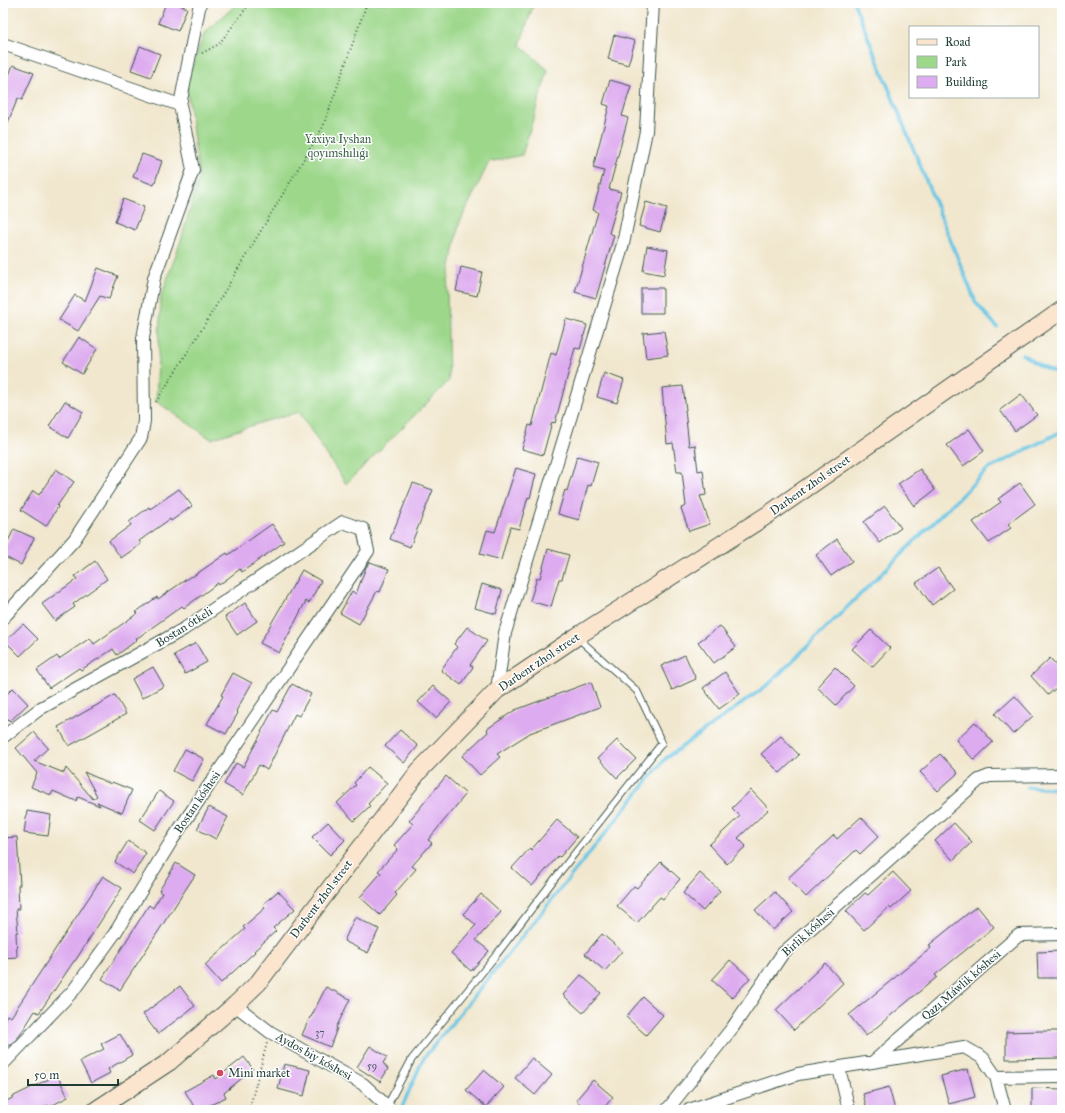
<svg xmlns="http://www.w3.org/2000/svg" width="1065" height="1113" viewBox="0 0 1065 1113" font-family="'IM FELL Great Primer',serif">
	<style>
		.green { fill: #9cd78a; stroke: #5e8a5f }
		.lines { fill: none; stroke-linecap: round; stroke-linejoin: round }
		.stream { stroke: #65c5e4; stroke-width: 3.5 }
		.building { fill: #ddabef }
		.service-casing { stroke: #3e564b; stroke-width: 8 }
		.minor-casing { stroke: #3e564b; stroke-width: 14 }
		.secondary-casing { stroke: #3e564b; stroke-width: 19 }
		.path { stroke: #3e564b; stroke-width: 2; stroke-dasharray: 1 3; stroke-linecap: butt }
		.service { stroke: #fff; stroke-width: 6 }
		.minor { stroke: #fff; stroke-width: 12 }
		.secondary { stroke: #fbe5cf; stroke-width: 17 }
		.poi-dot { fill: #d1495b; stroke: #fff; stroke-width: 1.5 }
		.labels { text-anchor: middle; stroke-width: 3; stroke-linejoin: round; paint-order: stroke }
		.number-label { font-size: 10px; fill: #4e5863 }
		.park-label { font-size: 12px; fill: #3e644a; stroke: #fff }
		.street-label { font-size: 12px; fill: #1f3d34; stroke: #fff }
		.poi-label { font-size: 12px; fill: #1f3d34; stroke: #fff; text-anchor: start }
	</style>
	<rect width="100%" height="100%" fill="#fff"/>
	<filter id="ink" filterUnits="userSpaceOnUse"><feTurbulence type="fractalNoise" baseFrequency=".025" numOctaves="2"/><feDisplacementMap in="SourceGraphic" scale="8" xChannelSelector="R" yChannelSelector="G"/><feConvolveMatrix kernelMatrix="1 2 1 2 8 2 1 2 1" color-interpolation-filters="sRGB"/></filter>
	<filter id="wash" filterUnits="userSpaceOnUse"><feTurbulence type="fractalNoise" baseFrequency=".012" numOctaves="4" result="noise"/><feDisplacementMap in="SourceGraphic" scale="16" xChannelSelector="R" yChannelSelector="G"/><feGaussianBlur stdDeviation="0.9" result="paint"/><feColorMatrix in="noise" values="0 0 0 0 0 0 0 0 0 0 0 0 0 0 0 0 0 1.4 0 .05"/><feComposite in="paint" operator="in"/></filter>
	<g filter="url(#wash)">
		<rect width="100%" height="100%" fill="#f1e7ce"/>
		<path class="green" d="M238 3H534L520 45 548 70 522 155 489 162 459 224 447 287 449 381 346 484 299 412 266 421 211 439 156 401 161 297 181 240 199 177 186 83 205 32Z"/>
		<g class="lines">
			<path class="stream" d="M854 3 976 303 997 327
				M1022 354 1040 366 1059 374 1062 380
				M1027 787 1062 789
				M402 1107 423 1059 530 927 665 759 769 684 987 470 1062 431"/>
		</g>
		<g id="blocks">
			<path class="building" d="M166 3H175L187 8 178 31 158 23Z
				M614 35 635 41 628 65 608 59Z
				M140 46 160 54 151 77 131 70Z
				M13 65 34 73 22 100 18 98 3 134V90Z
				M610 80 631 86 622 116 628 118 609 189 621 192 609 233 614 235 596 298 575 292 598 212 593 210 604 171 593 168 609 106 603 104Z
				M142 154 162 161 154 185 133 177Z
				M123 199 144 207 135 230 115 222Z
				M646 202 667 208 660 232 639 226Z
				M647 246 668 250 664 275 643 271Z
				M461 267 482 272 477 296 456 291Z
				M98 268 118 276 109 299 100 296 78 331 59 320 75 295 85 301Z
				M641 288H663V313H641Z
				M566 319 587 325 580 349 575 348 555 423 552 422 543 455 522 449 529 425 532 426 551 353 556 355Z
				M664 331 668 355 646 358 643 333Z
				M79 337 97 349 82 374 63 362Z
				M604 373 624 380 617 403 597 397Z
				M683 386 686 410H685L689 446 695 445 698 471 703 470 706 495 700 496 710 524 689 531 681 508 686 506 682 472H677L673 443 667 444 662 388Z
				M1021 394 1037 415 1015 431 1000 410Z
				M65 401 83 412 68 438 49 426Z
				M969 429 984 451 963 466 947 445Z
				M577 456 598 462 591 486 588 485 579 520 558 514 565 490 567 491Z
				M516 468 536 474 530 498 528 497 519 529 510 527 501 560 480 554 487 530 495 532Z
				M56 469 74 482 57 506 58 507 46 526 21 510 33 491 39 495Z
				M920 469 935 490 914 506 898 484Z
				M413 483 433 490 410 547 390 539Z
				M1020 483 1035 504 1008 524 1011 528 989 543 973 522 1001 502 998 499Z
				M179 489 192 506 171 521 170 519 139 541 141 544 121 558 109 541 131 525 129 522 149 507 150 509Z
				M885 506 901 528 880 543 864 522Z
				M272 524 284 542 242 572 240 569 219 585 218 583 184 608 182 606 136 639 137 640 117 655 113 649 81 670 79 668 49 688 37 670 57 656 59 659 90 638 94 644 138 613 136 612 157 597 158 599 191 576 192 577 227 553 228 555Z
				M14 529 34 538 21 565 3 556V552Z
				M837 539 852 561 831 576 816 555Z
				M548 549 569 555 562 579H559L551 607 530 601 537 578H540Z
				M95 561 107 579 73 604 75 607 55 621 42 604 77 579 75 576Z
				M370 562 389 569 380 592 377 591 359 624 340 613 352 591 356 594 366 567Z
				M938 568 953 589 932 605 916 583Z
				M302 570 321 581 309 603 306 601 279 653 260 643Z
				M482 584 502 590 496 614 475 608Z
				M245 603 257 621 237 635 225 617Z
				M23 624 38 639 20 656 5 641Z
				M720 626 736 647 714 663 698 642Z
				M467 627 487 641 470 665 473 667 461 685 441 670 457 647 454 644Z
				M871 630 890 648 872 667 852 649Z
				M196 643 207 662 185 674 174 655Z
				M685 655 696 679 672 690 661 666Z
				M1050 658 1062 671V683L1048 695 1031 676Z
				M153 667 164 686 142 698 132 679Z
				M835 667 854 686 836 705 817 687Z
				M725 672 740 694 719 709 703 688Z
				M233 673 252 683 236 711 238 713 226 734 207 724 223 696 221 695Z
				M591 682 600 707 530 733 497 754 500 757 480 775 462 756 488 732 487 729 515 710Z
				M292 684 311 694 299 716 295 714 267 770 259 765 243 795 224 784 236 763 243 767 262 732H261L273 710 277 712Z
				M433 686 451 702 436 718 418 702Z
				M13 688 28 704 10 721 3 714V698Z
				M115 695 126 714 69 746 58 727Z
				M1015 696 1033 716 1013 734 995 714Z
				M975 722 993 742 974 760 956 740Z
				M400 730 418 746 404 763 385 746Z
				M34 732 48 748 34 761 64 773 66 768 93 799 97 796 84 772 111 784 112 782 132 790 122 813 97 802 100 806 78 797 76 801 53 791 51 795 31 787 37 773 16 748Z
				M781 736 799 755 780 773 761 754Z
				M617 740 636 759 617 778 598 758Z
				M185 749 204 759 192 781 173 771Z
				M940 754 958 773 938 791 920 772Z
				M368 767 387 783 368 804 370 806 354 821 337 803 356 785 354 783Z
				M446 776 466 794 428 840 432 843 412 866 416 869 395 893 397 895 380 915 360 897 381 873 378 871 398 849 394 845 413 824 409 821Z
				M751 790 769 809 738 838 746 846 727 864 709 845 740 816 732 808Z
				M159 791 174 801 155 830 140 820Z
				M209 807 228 817 216 839 197 829Z
				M27 811 51 815 48 836 24 833Z
				M861 817 879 836 860 854 856 850 806 897 788 878 834 835 837 839Z
				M557 820 577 837 560 857 558 856 532 886 512 868 530 848 531 850Z
				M328 822 345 840 330 855 312 837Z
				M954 823 972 842 953 860 935 841Z
				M17 837 20 885H18L19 909H16L18 932H16L17 957 3 958V838Z
				M128 841 146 853 133 874 115 862Z
				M661 862 680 879 663 899 660 897 637 923 617 906 634 886 637 888Z
				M176 863 195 875 120 990 102 979 149 905 153 908 162 893 159 891Z
				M893 872 911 891 891 909 889 907 864 930 846 911 865 893 868 895Z
				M700 873 720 891 703 911 683 893Z
				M103 876 122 888 75 961H74L39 1013 35 1011 20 1035 10 1046 3 1041V1022L7 1015 11 1017Z
				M278 891 295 909 273 928 276 931 254 951 255 952 221 983 205 965 245 929 243 927 265 908 262 905Z
				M775 892 793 912 773 930 755 910Z
				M481 894 501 912 476 940 489 951 471 971 451 953 476 925 463 914Z
				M977 906 994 927 935 975 937 977 866 1036 849 1015 931 948 929 945Z
				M355 917 379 929 368 953 344 941Z
				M602 934 622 951 605 971 585 954Z
				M1062 951V978H1038L1037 952Z
				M730 960 750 978 732 998 712 980Z
				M825 963 843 983 794 1030 776 1010Z
				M581 975 601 993 583 1013 563 995Z
				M180 986 195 1006 158 1034 143 1014Z
				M326 987 350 999 336 1028H337L330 1047 302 1035 310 1017H311Z
				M643 997 663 1015 646 1035 626 1017Z
				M1040 1031H1062V1058L1006 1059V1032Z
				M120 1034 132 1055 108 1069 110 1073 91 1083 80 1061 104 1049 101 1044Z
				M370 1046 387 1057 383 1063 388 1069 380 1082 357 1067Z
				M244 1057 253 1069 224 1093 226 1097 201 1110H196L185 1091 214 1075 216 1079Z
				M532 1058 552 1075 535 1095 515 1078Z
				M284 1064 310 1070 304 1096 278 1089Z
				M968 1069 975 1097 949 1104 941 1076Z
				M484 1070 504 1087 486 1107 466 1090Z
				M57 1075 68 1097 49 1107 48 1105 40 1110H3V1103L14 1097V1096Z
				M593 1080 613 1097 602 1110H587L576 1100Z
				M889 1087 895 1110H867L863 1094Z
				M1032 1088 1062 1089V1110H1032Z"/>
		</g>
	</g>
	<g filter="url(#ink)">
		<use href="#blocks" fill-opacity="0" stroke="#3e564b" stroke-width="1"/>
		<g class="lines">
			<g class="service-casing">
				<path id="service" d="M387 1106 412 1059 497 954 556 877 662 743 637 691 578 638"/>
			</g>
			<g class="minor-casing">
				<path id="minor" d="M3 44 180 105
					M3 618 74 540 141 438 144 421 143 338 154 278 193 170 180 105 200 3
					M497 690 505 633 623 244 646 131 653 3
					M3 737 41 708 184 629 343 522 363 529 368 551 172 840 115 933 73 991 3 1064
					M235 1005 270 1032 363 1084 391 1110
					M873 1062 1019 935 1062 934
					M839 1068 849 1110
					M996 1077 1005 1110
					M667 1110 733 1027 783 953 979 780 989 776 1062 775
					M689 1110 798 1074 964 1047 983 1058 996 1077 1062 1076"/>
			</g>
			<g class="secondary-casing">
				<path id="secondary" d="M96 1110 169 1062 235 1005 258 983 419 771 497 690 576 637 769 514 1062 310"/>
			</g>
			<path class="path" d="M202 53 219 44 247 7 253 3
				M156 402 199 334 323 127 367 3
				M249 1110 267 1043"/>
			<use href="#service" class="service"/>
			<use href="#minor" class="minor"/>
			<use href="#secondary" class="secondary"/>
		</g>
	</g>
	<circle class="poi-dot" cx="220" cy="1073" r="4"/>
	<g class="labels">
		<g class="number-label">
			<text x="320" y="1036">37</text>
			<text x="372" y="1069">59</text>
		</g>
		<g class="park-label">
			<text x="338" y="143">Yaxiya Iyshan<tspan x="338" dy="14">qoyımshılıǵı</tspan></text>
		</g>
		<g class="street-label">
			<text transform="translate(810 485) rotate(-35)" y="4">Darbent zhol street</text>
			<text transform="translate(184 627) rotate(-32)" y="4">Bostan ótkeli</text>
			<text transform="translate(539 662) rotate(-34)" y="4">Darbent zhol street</text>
			<text transform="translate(197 802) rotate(-56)" y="4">Bostan kóshesi</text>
			<text transform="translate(321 899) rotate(-53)" y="4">Darbent zhol street</text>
			<text transform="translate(808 932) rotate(-42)" y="4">Birlik kóshesi</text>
			<text transform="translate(961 985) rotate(-41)" y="4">Qazı Máwlik kóshesi</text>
			<text transform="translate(314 1056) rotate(29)" y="4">Aydos biy kóshesi</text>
		</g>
		<g class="poi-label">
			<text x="228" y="1077">Mini market</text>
		</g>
	</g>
	<rect width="1065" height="1113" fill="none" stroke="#fff" stroke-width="16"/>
	<rect x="909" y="26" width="130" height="72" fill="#ffffff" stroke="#a5b1ae"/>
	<rect x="917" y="39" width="20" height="6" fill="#fbe5cf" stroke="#a5b1ae"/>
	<text x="945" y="46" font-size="12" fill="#1f3d34">Road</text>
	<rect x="917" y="56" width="20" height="12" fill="#9cd78a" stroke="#a5b1ae"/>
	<text x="945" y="66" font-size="12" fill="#1f3d34">Park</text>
	<rect x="917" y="76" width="20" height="12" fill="#ddabef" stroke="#a5b1ae"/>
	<text x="945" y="86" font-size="12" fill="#1f3d34">Building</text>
	<path d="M28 1079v6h90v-6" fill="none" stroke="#1f3d34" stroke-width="2"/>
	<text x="34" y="1079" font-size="12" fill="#1f3d34" stroke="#ffffff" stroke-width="3" paint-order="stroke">50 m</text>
</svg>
